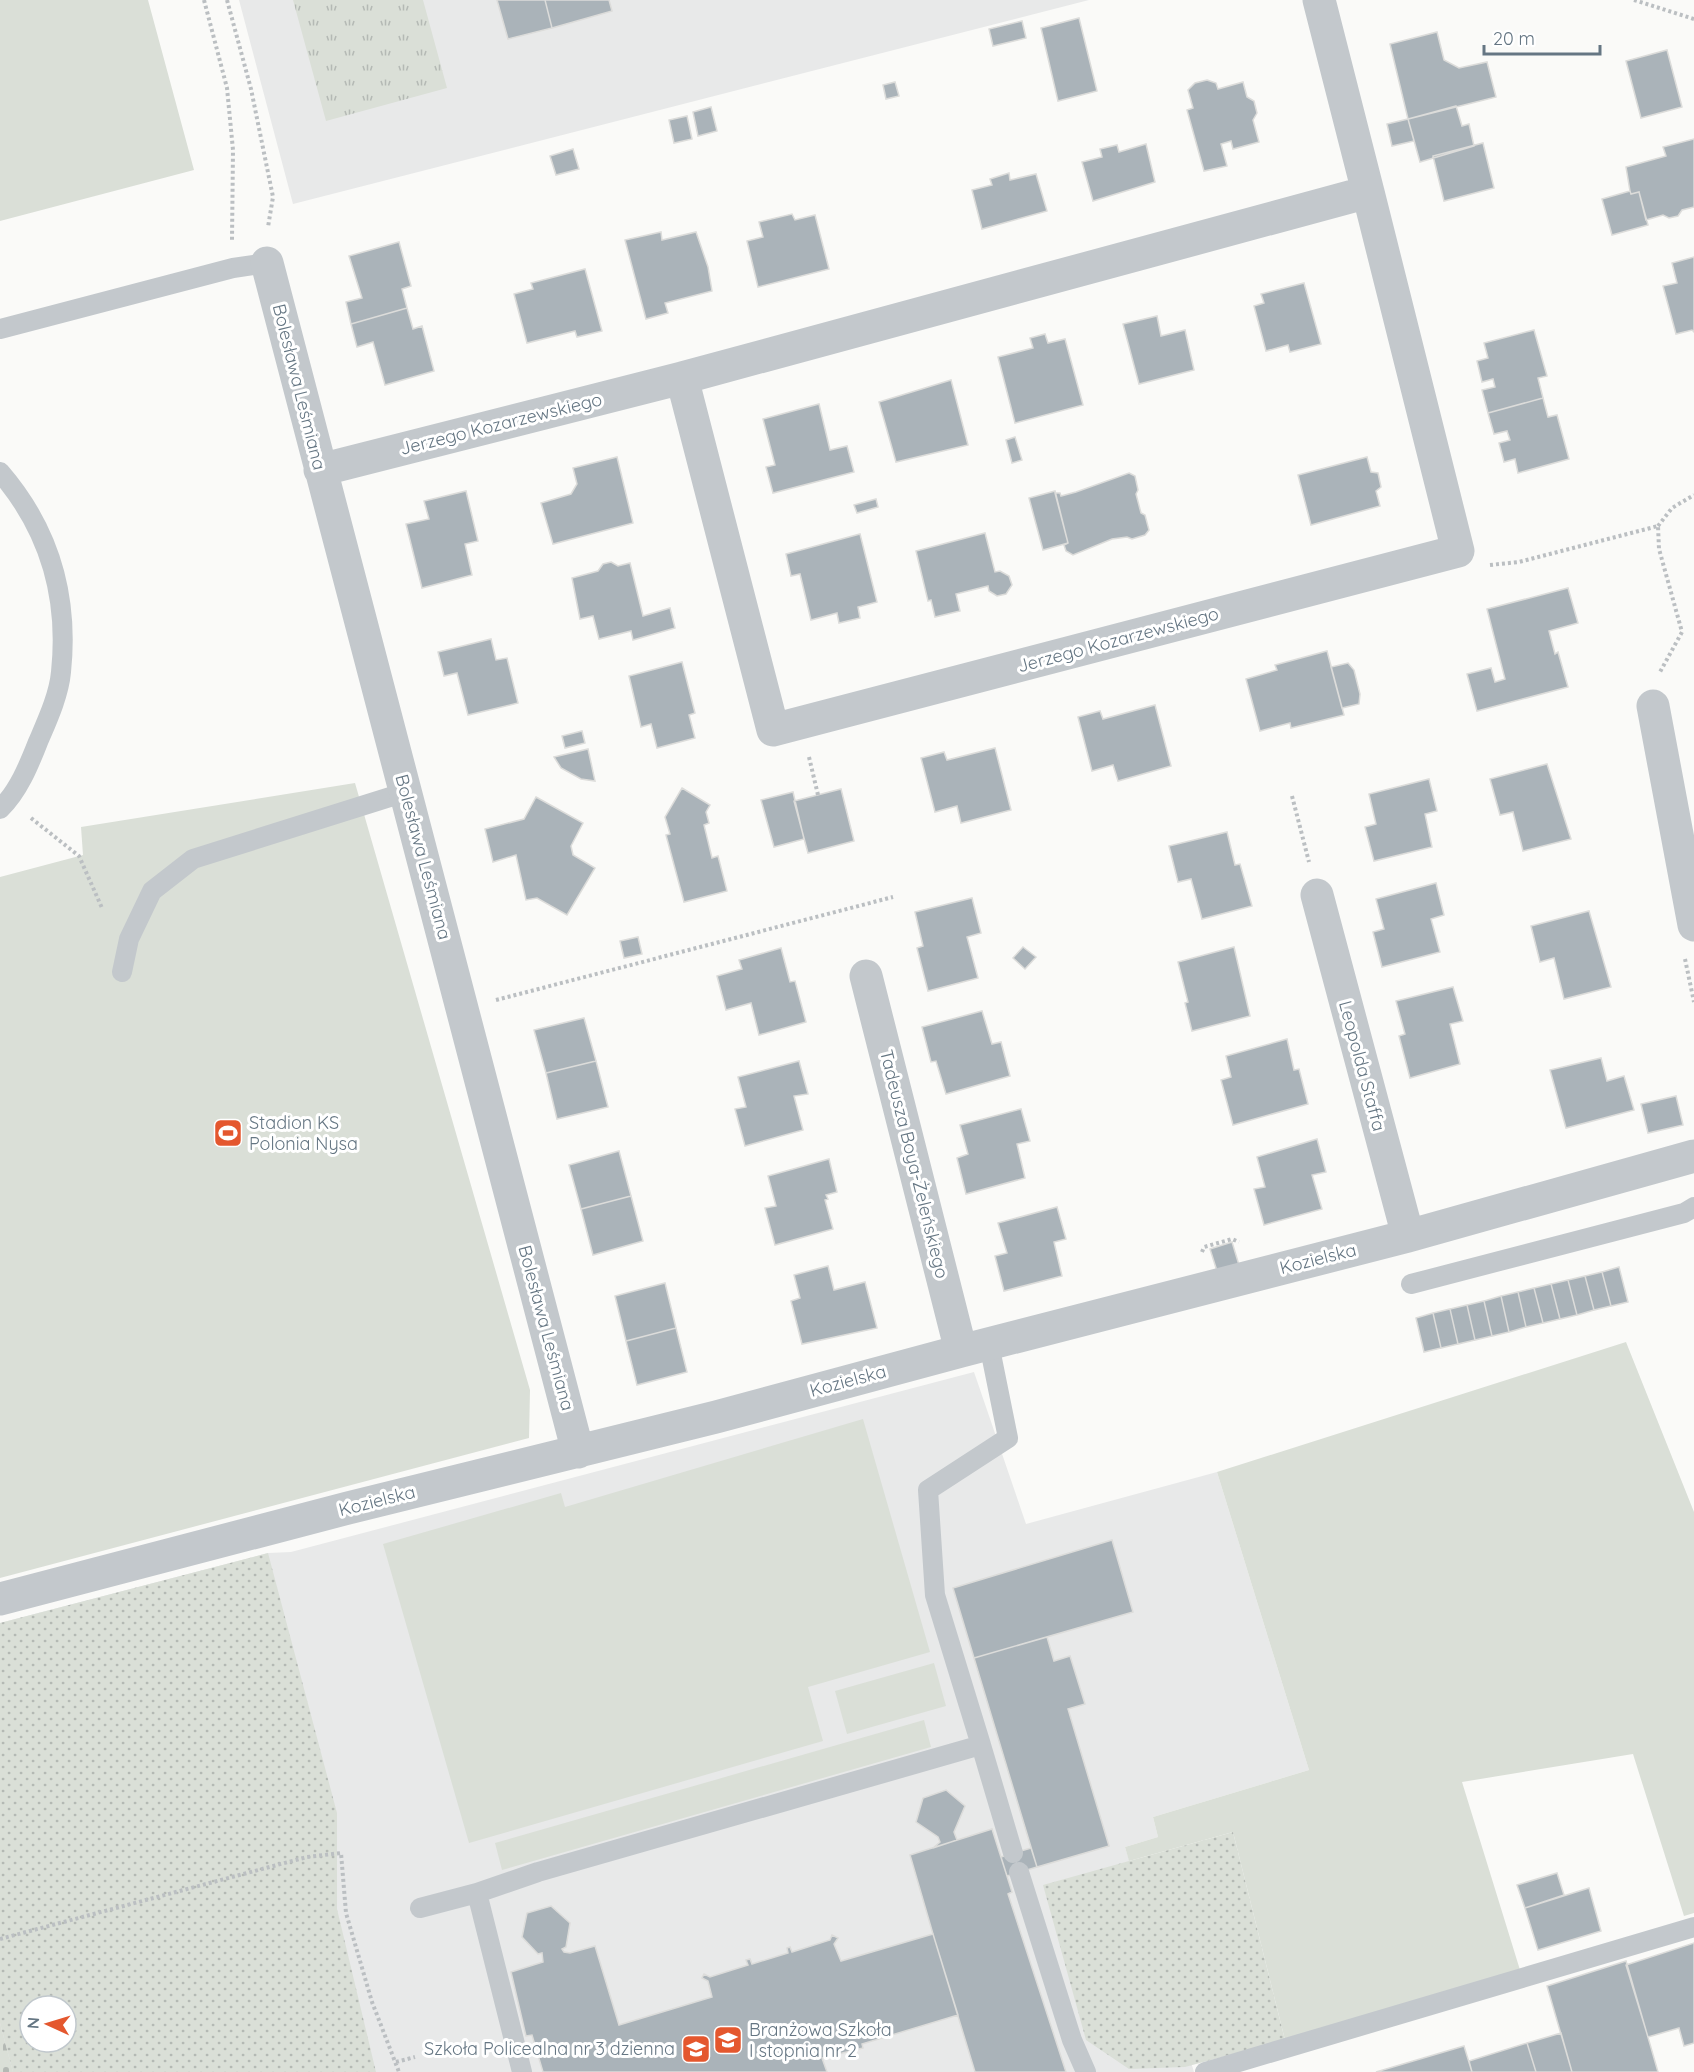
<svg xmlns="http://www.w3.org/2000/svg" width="1694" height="2072" viewBox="0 0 1694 2072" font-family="Quicksand,sans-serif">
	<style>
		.built { fill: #e8e9e9; fill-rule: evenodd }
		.grass { fill: #dadfd7 }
		.cemetery { fill: url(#cemetery-stones) }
		.park { fill: url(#park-tufts) }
		.garden { fill: url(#garden-dots); fill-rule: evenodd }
		.building { fill: #aab3b9; stroke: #dcdcda; stroke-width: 1.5 }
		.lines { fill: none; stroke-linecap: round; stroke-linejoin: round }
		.path { stroke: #bbbfc2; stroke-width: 4; stroke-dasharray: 3 3; stroke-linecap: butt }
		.lane { stroke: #c3c8cc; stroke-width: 20 }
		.street { stroke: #c3c8cc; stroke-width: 33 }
		.labels { text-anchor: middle; stroke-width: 6; stroke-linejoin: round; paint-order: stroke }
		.street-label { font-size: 18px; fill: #657683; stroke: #fff }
		.poi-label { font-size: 18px; fill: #657683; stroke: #fff; text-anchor: start }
	</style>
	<defs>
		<pattern id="cemetery-stones" width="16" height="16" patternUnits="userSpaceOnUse" patternTransform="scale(1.5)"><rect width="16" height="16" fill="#dadfd7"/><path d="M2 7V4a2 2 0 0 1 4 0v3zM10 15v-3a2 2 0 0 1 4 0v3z" fill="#b4b9b4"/></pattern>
		<pattern id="park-tufts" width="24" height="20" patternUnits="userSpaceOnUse" patternTransform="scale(1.5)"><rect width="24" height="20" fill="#dadfd7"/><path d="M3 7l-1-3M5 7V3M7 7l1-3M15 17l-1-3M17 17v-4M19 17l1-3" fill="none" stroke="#b4b9b4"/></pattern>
		<pattern id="garden-dots" width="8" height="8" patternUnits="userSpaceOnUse" patternTransform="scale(1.5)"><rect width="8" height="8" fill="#dadfd7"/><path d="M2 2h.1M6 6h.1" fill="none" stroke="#b4b9b4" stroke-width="1.8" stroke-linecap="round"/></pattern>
	</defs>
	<rect width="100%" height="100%" fill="#fafaf8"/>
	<path class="built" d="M239 0H1089L293 204Z
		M974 1372 1026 1524 1217 1472 1309 1770 1153 1817 1158 1837 1125 1847 1194 2072H0V1623L268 1553 291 1552ZM30 2006H66V2042H30Z"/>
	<path class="grass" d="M0 0H148L194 170 0 221Z
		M355 783 530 1390 529 1438 0 1578V877L83 855 81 827Z
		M1626 1342 1694 1512V1913L1684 1916 1633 1754 1462 1782 1520 1970 1285 2040 1233 1832 1129 1861 1125 1847 1158 1837 1153 1817 1309 1770 1217 1472Z
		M863 1419 930 1652 808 1687 823 1741 469 1843 383 1544 561 1493 565 1507Z
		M934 1663 946 1706 847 1734 835 1691Z
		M924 1720 931 1747 502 1870 495 1843Z"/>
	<path class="cemetery" d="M0 2023 13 2072H0Z"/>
	<path class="park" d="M293 0H423L447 88 326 121Z"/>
	<path class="garden" d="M268 1553 337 1813V1909L376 2072H13L0 2023V1623ZM30 2006H66V2042H30Z
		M1233 1832 1285 2040 1185 2067 1129 2069 1086 2040 1043 1885Z"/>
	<path class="building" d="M497 0H545L552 28 508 39Z
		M545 0H609L612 11 552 28Z
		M1079 18 1097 91 1058 101 1041 28Z
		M1022 21 1026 38 993 46 989 29Z
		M1437 32 1444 60 1459 68 1487 62 1496 97 1408 119 1390 44Z
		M1667 50 1682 107 1641 118 1626 61Z
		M1207 80 1216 83 1218 89 1243 82 1247 97 1254 101 1257 113 1253 120 1259 142 1233 149 1231 141 1221 144 1227 166 1204 171 1187 110 1193 108 1188 90 1195 83Z
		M895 82 899 96 886 99 883 85Z
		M1456 106 1462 126 1469 124 1474 146 1420 162 1408 119Z
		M711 107 717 131 698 136 693 112Z
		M687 116 692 139 674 143 669 120Z
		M1408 119 1414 141 1392 146 1387 124Z
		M1694 139V207L1682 210 1678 216 1669 218 1663 215 1646 220 1639 192 1631 194 1630 191 1626 167 1666 156 1663 147Z
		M1483 143 1494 188 1444 201 1433 156Z
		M1146 144 1155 182 1093 201 1082 162 1102 157 1100 149 1117 145 1119 152Z
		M573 149 579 169 556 175 550 156Z
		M1009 173 1010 180 1036 174 1047 211 982 229 972 190 992 185 990 179Z
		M1630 191 1631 194 1639 192 1648 225 1612 235 1602 199Z
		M792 214 795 220 815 215 829 269 758 287 747 241 763 237 759 222Z
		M661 232 662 240 696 232 708 267 712 291 665 303 668 313 646 319 625 240Z
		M399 242 411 286 402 289 407 308 351 324 346 302 362 298 349 256Z
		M1694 257V332L1692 330 1676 334 1663 286 1677 283 1672 263Z
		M585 269 602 331 577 337 575 331 527 343 514 294 533 289 531 283Z
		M1304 283 1321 344 1290 352 1288 345 1266 351 1254 306 1264 303 1261 294Z
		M407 308 413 329 422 326 434 371 385 385 373 342 357 347 351 324Z
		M1157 316 1161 336 1185 330 1194 370 1139 384 1123 324Z
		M1534 330 1547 376 1538 378 1543 398 1488 413 1482 390 1495 387 1493 379 1482 382 1477 361 1488 358 1484 343Z
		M1045 334 1048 343 1065 339 1083 405 1015 423 998 357 1033 348 1030 338Z
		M951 380 968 445 896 462 879 402Z
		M1543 398 1548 417 1557 415 1569 459 1518 473 1515 459 1504 462 1499 443 1510 440 1507 431 1494 434 1488 413Z
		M819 404 830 450 847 446 854 472 773 493 766 467 775 465 763 419Z
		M1015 437 1022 460 1012 463 1006 440Z
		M617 457 633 523 553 544 541 503 571 494 577 484 573 468Z
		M1367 457 1371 472 1378 473 1381 487 1376 491 1380 506 1311 525 1298 475Z
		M1129 473 1135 476 1138 490 1136 494 1141 513 1145 515 1149 530 1145 535 1132 539 1127 537 1112 539 1073 555 1066 551 1064 545 1068 543 1055 493H1060L1061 496 1076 492Z
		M466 491 478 541 465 544 472 575 422 588 406 524 429 519 424 501Z
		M1055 491 1068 543 1043 550 1029 498Z
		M876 499 878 507 857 513 854 505Z
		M985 533 995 572 1000 571 1009 576 1012 585 1006 594 997 596 989 591 988 586 956 594 960 611 935 617 931 600 928 601 916 551Z
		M860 534 877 602 858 607 860 618 839 623 837 613 811 620 800 574 791 576 786 554Z
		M611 562 618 566 630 563 643 616 670 608 675 628 633 640 631 631 599 639 593 616 580 619 572 578 598 571 603 564Z
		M1568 588 1578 623 1549 631 1555 654 1558 652 1568 687 1477 711 1467 674 1491 668 1495 682 1505 679 1487 609Z
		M491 639 496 660 507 658 518 703 468 715 457 673 444 676 438 652Z
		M1327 651 1344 715 1291 728 1290 723 1260 731 1246 679 1277 670 1275 665Z
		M682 662 695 713 689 715 695 738 657 748 651 724 641 727 629 676Z
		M1348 663 1354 670 1360 694 1359 704 1342 708 1331 667Z
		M1155 705 1171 766 1118 781 1113 765 1092 771 1078 717 1100 711 1103 719Z
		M582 731 585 743 565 748 562 736Z
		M995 748 1011 810 961 823 957 806 935 812 921 758 944 752 947 760Z
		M588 749 595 781 581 779 561 768 554 757Z
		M1547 764 1571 839 1523 851 1513 812 1500 815 1490 779Z
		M1429 779 1437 811 1425 814 1432 847 1374 861 1365 827 1376 824 1369 794Z
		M682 788 710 805 706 812 709 823 704 825 712 858 718 856 727 891 684 902 666 835 670 834 665 817Z
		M841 789 854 841 808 853 794 801Z
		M793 792 804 839 774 847 761 800Z
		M536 797 583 823 571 846 573 855 595 868 567 915 537 898 526 900 516 855 493 862 485 829 524 819Z
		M1227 832 1235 865 1240 864 1252 906 1202 919 1191 879 1178 882 1169 846Z
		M1436 883 1444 915 1431 919 1440 952 1382 967 1373 932 1384 929 1376 899Z
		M972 898 981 933 967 937 978 978 928 991 917 948 923 946 915 912Z
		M1589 911 1611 987 1564 999 1554 958 1540 962 1531 926Z
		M638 937 642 954 624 958 620 941Z
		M1023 947 1036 957 1025 969 1013 958Z
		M1234 947 1250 1016 1192 1031 1185 1003 1188 1002 1178 962Z
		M781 948 790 982 795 981 806 1022 759 1035 751 1003 726 1010 717 976 742 969 739 960Z
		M1453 987 1463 1021 1450 1024 1460 1064 1410 1078 1399 1036 1405 1034 1396 1001Z
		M982 1011 992 1044 1001 1042 1010 1076 946 1094 936 1061 931 1062 922 1027Z
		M584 1018 596 1061 546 1073 534 1030Z
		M1287 1039 1294 1070 1299 1069 1308 1104 1233 1125 1221 1080 1231 1077 1226 1056Z
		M1601 1058 1607 1081 1624 1076 1634 1110 1566 1128 1550 1070Z
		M596 1061 608 1107 557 1119 546 1073Z
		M799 1061 808 1094 794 1096 803 1130 745 1146 735 1109 746 1107 738 1077Z
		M1676 1096 1683 1125 1648 1133 1641 1104Z
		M1021 1109 1030 1141 1017 1144 1025 1178 966 1194 957 1158 968 1154 960 1125Z
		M1317 1139 1326 1172 1312 1175 1322 1209 1264 1225 1254 1189 1265 1187 1257 1157Z
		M619 1151 631 1196 581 1209 569 1165Z
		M829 1159 837 1192 826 1195 828 1199 825 1200 833 1229 775 1245 765 1208 776 1206 768 1176Z
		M631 1196 643 1241 593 1255 581 1209Z
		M1057 1207 1066 1239 1054 1242 1062 1276 1004 1291 995 1256 1007 1253 998 1223Z
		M1232 1242 1239 1265 1217 1271 1210 1249Z
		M828 1266 834 1290 865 1282 877 1328 802 1344 791 1301 800 1298 794 1275Z
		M1619 1267 1628 1302 1611 1306 1602 1272Z
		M1602 1272 1611 1306 1594 1310 1585 1276Z
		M1585 1276 1594 1310 1577 1315 1568 1280Z
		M1568 1280 1577 1315 1560 1319 1551 1284Z
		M665 1283 676 1328 626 1341 615 1296Z
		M1551 1284 1560 1319 1543 1323 1534 1288Z
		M1534 1288 1543 1323 1526 1327 1518 1292Z
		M1518 1292 1526 1327 1509 1332 1501 1296Z
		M1501 1296 1509 1332 1492 1336 1484 1301Z
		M1484 1301 1492 1336 1475 1340 1467 1305Z
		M1467 1305 1475 1340 1458 1344 1450 1309Z
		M1450 1309 1458 1344 1441 1348 1433 1313Z
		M1433 1313 1441 1348 1424 1352 1416 1318Z
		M676 1328 687 1372 637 1385 626 1341Z
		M1112 1540 1133 1612 974 1658 953 1588Z
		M1047 1637 1054 1661 1070 1656 1085 1704 1068 1709 1109 1846 1037 1867 974 1658Z
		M946 1790 965 1806 954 1832 957 1840 933 1848 940 1842 938 1837 916 1822 923 1798Z
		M992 1829 1012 1892 1008 1894 1066 2072H975L933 1934 910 1855Z
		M1031 1848 1037 1867 1007 1876 1001 1857Z
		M1557 1873 1564 1895 1525 1908 1517 1885Z
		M1589 1888 1601 1931 1538 1950 1525 1908Z
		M551 1906 570 1923 566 1947 562 1949 564 1952 570 1953 595 1946 619 2025 712 1997 708 1981 702 1978 704 1974 710 1977 748 1965 746 1960 750 1959 752 1964 788 1953 787 1948 790 1947 792 1952 830 1940 832 1935 838 1938 834 1944 841 1961 933 1934 958 2015 862 2044 863 2048 822 2058 827 2072H543L532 2035 526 2036 511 1972 543 1962 542 1953 538 1954 522 1937 527 1913Z
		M1694 1943V2043L1684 2046 1679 2028 1648 2037 1626 1965Z
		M1626 1961 1658 2072H1572L1547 1986Z
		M1561 2033 1572 2072H1536L1527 2043Z
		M1527 2043 1536 2072H1472L1469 2061Z
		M1464 2046 1472 2072H1376Z"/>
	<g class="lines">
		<path class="path" d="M204 0 227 88 233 150 232 240
			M227 0 251 89 273 197 268 227
			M1634 0 1694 19
			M1658 526 1672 508 1694 495
			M1490 565 1519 562 1658 526 1659 549 1682 632 1660 672
			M809 757 818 795
			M1292 796 1309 862
			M31 818 79 856 102 908
			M1685 959 1694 1002
			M496 1000 893 897
			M1202 1252 1204 1247 1232 1239 1239 1242
			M0 1939 307 1857 341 1853 346 1913 372 2002 399 2072
			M396 2062 415 2057"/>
		<path class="lane" d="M0 329 233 268 267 263
			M0 472C50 530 69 596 61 672 59 695 47 721 38 742 29 765 18 792 0 809
			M122 972 129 939 152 891 193 859 406 792
			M1411 1284 1684 1213 1694 1207
			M981 1745 935 1595 928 1490 1008 1438 989 1344
			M1019 1872 1072 2040 1086 2072
			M420 1908 477 1893
			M522 2072 477 1893 538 1872 981 1745 1013 1853
			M1205 2072 1694 1927"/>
		<path class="street" d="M267 263 578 1452
			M682 378 1368 192 1319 0
			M320 470 682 378 773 730 1458 551 1368 192
			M1653 706 1694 925
			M1317 895 1408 1236
			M866 976 961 1351
			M0 1599 348 1508 716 1417 961 1351 1408 1236 1694 1156"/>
	</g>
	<defs>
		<g id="stadium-square" transform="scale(1.5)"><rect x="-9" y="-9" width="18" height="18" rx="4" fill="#e4572e" stroke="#fff"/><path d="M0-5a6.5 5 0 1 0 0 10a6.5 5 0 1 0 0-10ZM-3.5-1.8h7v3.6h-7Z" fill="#fff"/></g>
		<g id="school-square" transform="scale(1.5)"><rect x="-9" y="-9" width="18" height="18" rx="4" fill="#e4572e" stroke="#fff"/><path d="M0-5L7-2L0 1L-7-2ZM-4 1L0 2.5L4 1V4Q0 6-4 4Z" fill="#fff"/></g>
	</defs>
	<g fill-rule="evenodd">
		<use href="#stadium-square" x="228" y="1133"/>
		<use href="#school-square" x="728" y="2040"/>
		<use href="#school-square" x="696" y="2049"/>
	</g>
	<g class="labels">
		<g class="street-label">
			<text transform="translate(299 387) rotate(76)" y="6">Bolesława Leśmiana</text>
			<text transform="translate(501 424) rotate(-14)" y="6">Jerzego Kozarzewskiego</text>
			<text transform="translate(1118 640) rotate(-15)" y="6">Jerzego Kozarzewskiego</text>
			<text transform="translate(423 857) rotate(75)" y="6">Bolesława Leśmiana</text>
			<text transform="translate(1362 1066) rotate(75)" y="6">Leopolda Staffa</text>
			<text transform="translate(914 1164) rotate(76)" y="6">Tadeusza Boya-Żeleńskiego</text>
			<text transform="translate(1318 1259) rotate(-14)" y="6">Kozielska</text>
			<text transform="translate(546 1328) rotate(75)" y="6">Bolesława Leśmiana</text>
			<text transform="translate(848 1381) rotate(-15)" y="6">Kozielska</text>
			<text transform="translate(377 1501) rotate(-14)" y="6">Kozielska</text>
		</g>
		<g class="poi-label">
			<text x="249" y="1129">Stadion KS<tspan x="249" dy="21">Polonia Nysa</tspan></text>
			<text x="749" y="2036">Branżowa Szkoła<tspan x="749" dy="21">I stopnia nr 2</tspan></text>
			<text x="675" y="2055" text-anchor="end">Szkoła Policealna nr 3 dzienna</text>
		</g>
	</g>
	<g transform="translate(48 2024) rotate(274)"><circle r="28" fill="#ffffff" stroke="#c1c8cd" stroke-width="1.5"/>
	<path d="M0-4.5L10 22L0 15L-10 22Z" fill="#e4572e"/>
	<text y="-9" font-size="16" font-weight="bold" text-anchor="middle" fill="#657683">N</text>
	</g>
	<path d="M1484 45v9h116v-9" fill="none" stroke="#657683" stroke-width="3"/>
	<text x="1493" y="45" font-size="18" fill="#657683" stroke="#ffffff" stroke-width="4.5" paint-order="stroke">20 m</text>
</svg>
